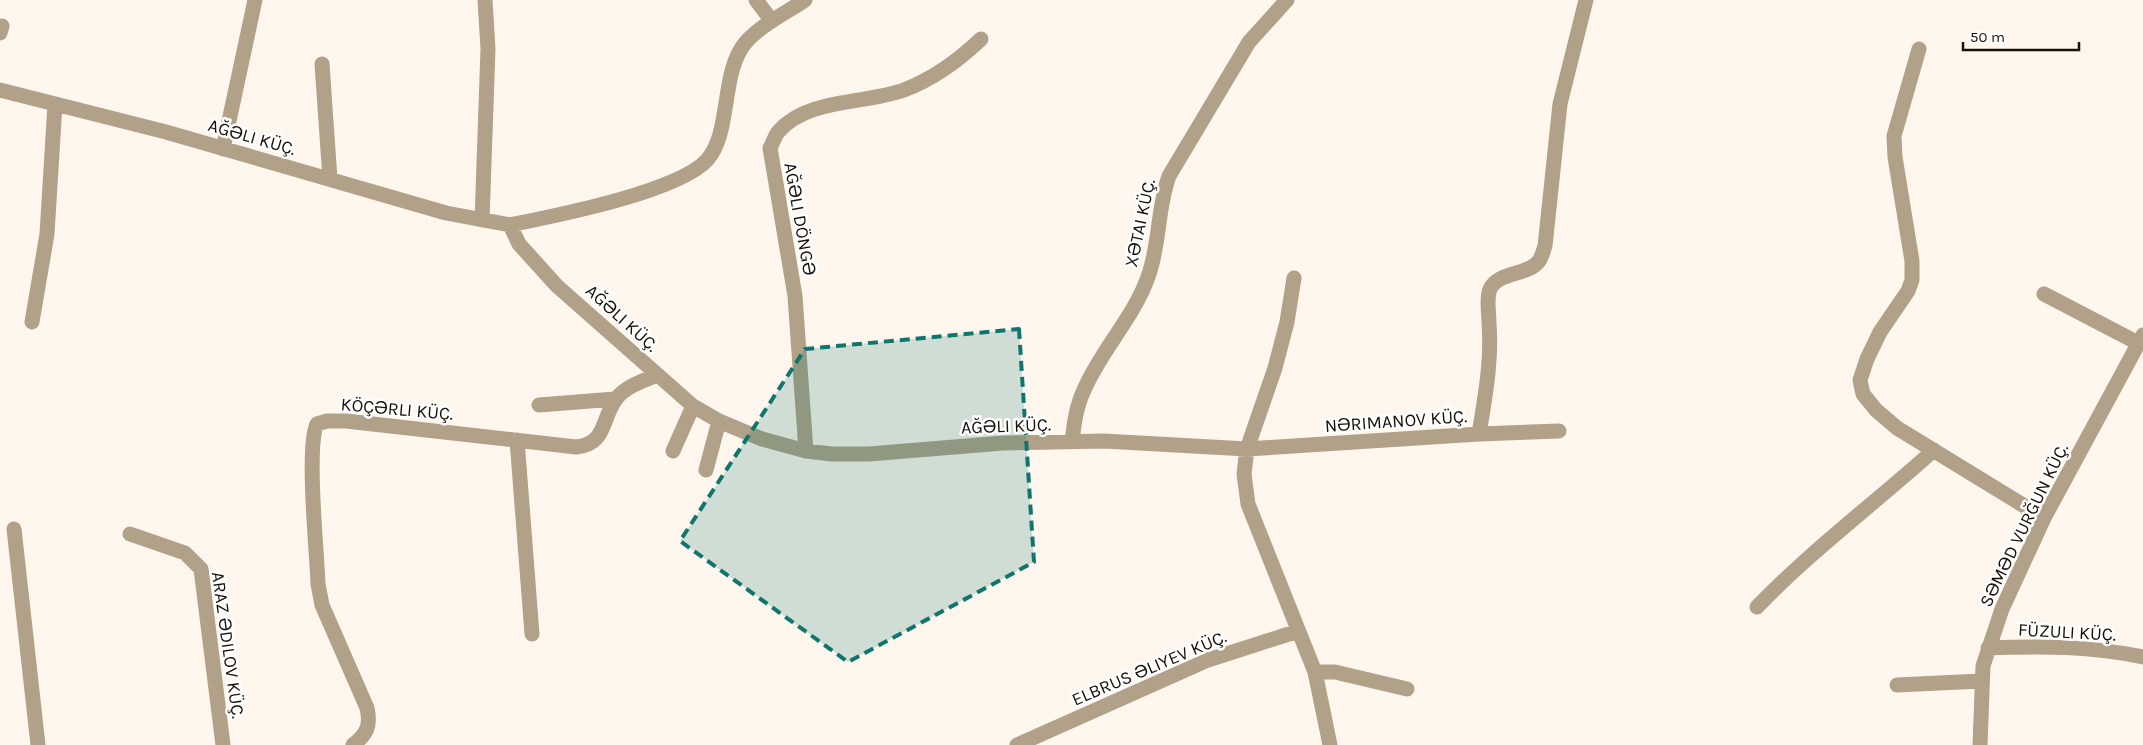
<svg xmlns="http://www.w3.org/2000/svg" width="2143" height="745" viewBox="0 0 2143 745" font-family="Karla,sans-serif">
	<style>
		.lines { fill: none; stroke-linecap: round; stroke-linejoin: round }
		.minor { stroke: #b1a188; stroke-width: 15 }
		.marked { fill: #0f766e; fill-opacity: 0.2; stroke: #0f766e; stroke-width: 4; stroke-dasharray: 10 6; stroke-linejoin: round }
		.labels { text-anchor: middle; stroke-width: 5; stroke-linejoin: round; paint-order: stroke }
		.street-label { font-size: 18px; fill: #161009; stroke: #fff }
	</style>
	<rect width="100%" height="100%" fill="#fff7ee"/>
	<g class="lines">
		<path class="minor" d="M756 0 772 21
			M0 33 2 26
			M1919 49 1894 136 1895 157 1912 261V280L1908 291 1880 332 1867 359 1860 380 1863 394 1876 410 1897 428 2044 518
			M322 64 330 179
			M0 90 166 132 446 213 510 225 519 244 557 286 693 406 719 421 762 439 806 451 832 454H869L1003 443 1104 441 1247 449 1479 434C1485 397 1492 361 1489 323 1489 312 1486 299 1490 289 1499 271 1528 276 1539 261 1542 257 1543 251 1545 246L1560 104 1586 0
			M223 149 255 0
			M482 220 488 49 485 0
			M510 225C554 216 678 192 707 160 732 132 720 72 746 42 761 25 786 13 805 0
			M1294 278 1287 322 1275 368 1247 449 1244 474 1248 504 1315 672 1330 745
			M2044 294 2138 343
			M32 322 47 234 55 104
			M539 405 615 399
			M1479 434 1559 431
			M517 440 532 634
			M1072 442C1074 424 1076 407 1084 390 1101 350 1133 319 1148 277 1160 245 1157 209 1169 176L1249 42 1287 0
			M673 451 693 406
			M806 451 795 296 770 148C773 143 775 135 779 131 808 98 866 104 904 90 933 79 959 60 981 39
			M706 470 719 421
			M14 529 38 745
			M130 534 185 553 201 569 223 745
			M1757 607C1812 550 1875 503 1934 450
			M1988 648C2041 646 2091 646 2143 657
			M1315 672H1335L1407 689
			M1897 685 1981 681
			M353 745C367 734 371 726 367 708L322 605 318 584C317 553 306 446 317 424L327 421H346L576 447C607 444 601 419 616 399 626 386 643 381 657 375
			M1017 745 1208 660 1298 631
			M1980 745 1983 666 2002 609 2044 518 2143 335"/>
	</g>
	<path class="marked" d="M1019 329 1034 562 848 662 680 541 805 349Z"/>
	<g class="labels">
		<g class="street-label">
			<text transform="translate(252 137) rotate(16)" y="6">AĞƏLI KÜÇ.</text>
			<text transform="translate(800 219) rotate(80)" y="6">AĞƏLI DÖNGƏ</text>
			<text transform="translate(1140 223) rotate(-78)" y="6">XƏTAI KÜÇ.</text>
			<text transform="translate(622 318) rotate(42)" y="6">AĞƏLI KÜÇ.</text>
			<text transform="translate(397 409) rotate(5)" y="6">KÖÇƏRLI KÜÇ.</text>
			<text transform="translate(1396 421) rotate(-4)" y="6">NƏRIMANOV KÜÇ.</text>
			<text transform="translate(1006 426) rotate(-2)" y="6">AĞƏLI KÜÇ.</text>
			<text transform="translate(2024 525) rotate(-64)" y="6">SƏMƏD VURĞUN KÜÇ.</text>
			<text transform="translate(2067 632) rotate(3)" y="6">FÜZULI KÜÇ.</text>
			<text transform="translate(228 645) rotate(82)" y="6">ARAZ ƏDILOV KÜÇ.</text>
			<text transform="translate(1149 668) rotate(-23)" y="6">ELBRUS ƏLIYEV KÜÇ.</text>
		</g>
	</g>
	<path d="M1963 42v8h116v-8" fill="none" stroke="#161009" stroke-width="2.5"/>
	<text x="1970" y="42" font-size="15" fill="#161009" stroke="#ffffff" stroke-width="4" paint-order="stroke">50 m</text>
</svg>
